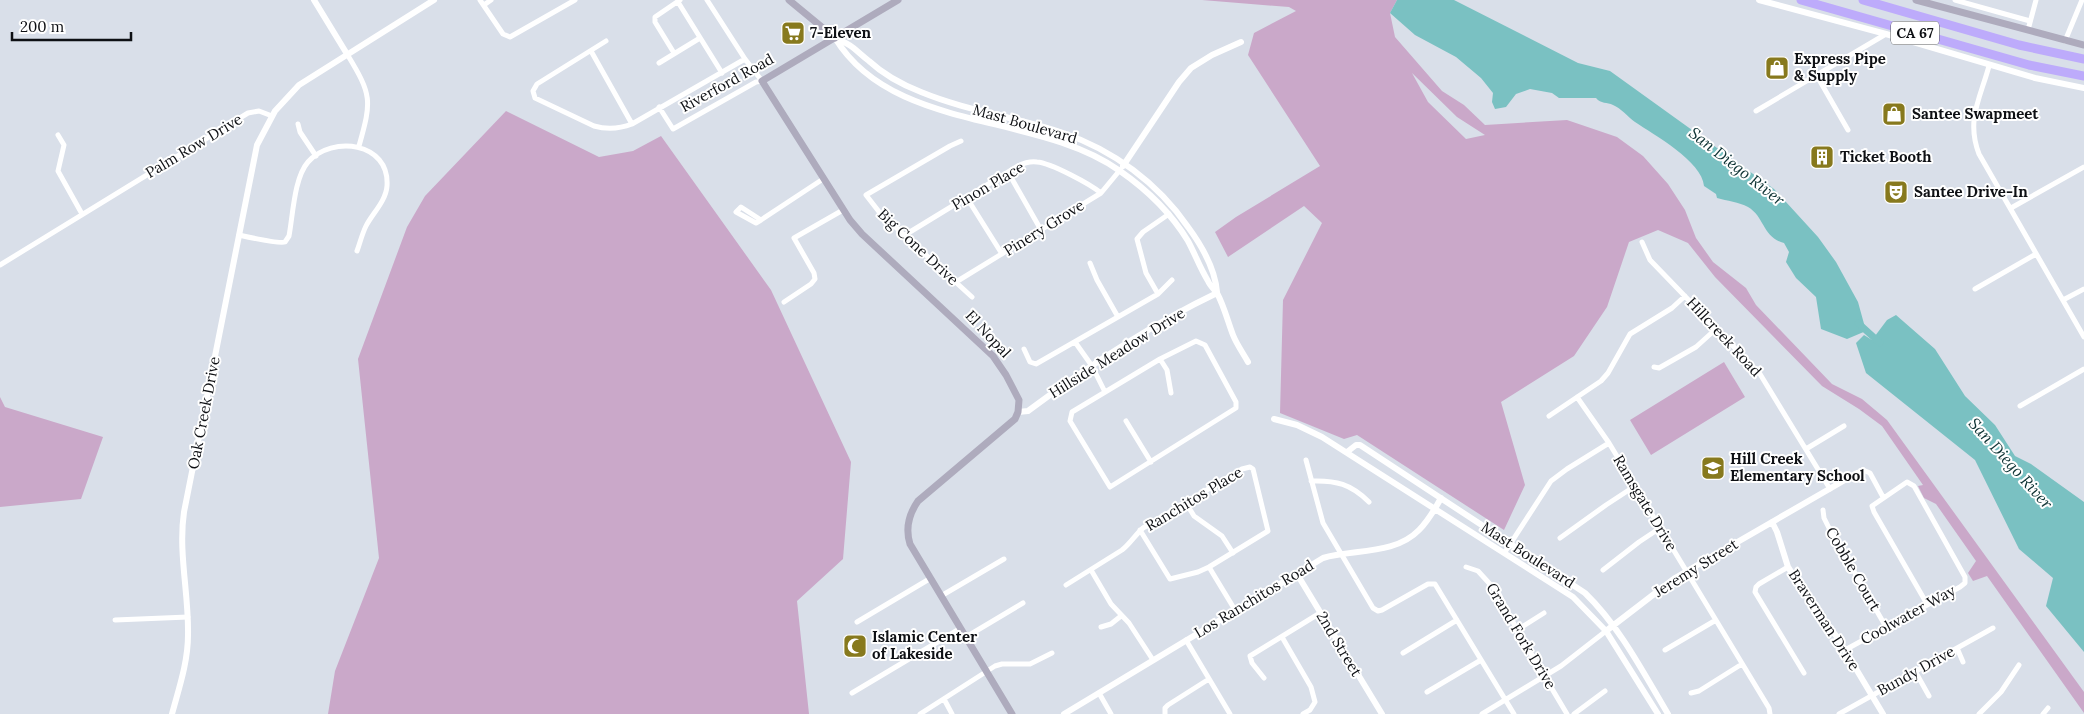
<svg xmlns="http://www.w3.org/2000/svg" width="2084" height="714" viewBox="0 0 2084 714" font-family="Lora,serif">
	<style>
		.green { fill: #caa8c9; fill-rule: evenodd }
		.water { fill: #7ac1c2 }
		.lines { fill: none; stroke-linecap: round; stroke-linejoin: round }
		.river { stroke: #7ac1c2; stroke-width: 7 }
		.minor { stroke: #fff; stroke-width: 5 }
		.tertiary { stroke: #fff; stroke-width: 6 }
		.secondary { stroke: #aeabbd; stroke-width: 7 }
		.motorway { stroke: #bdabfb; stroke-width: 9 }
		.labels { text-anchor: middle; stroke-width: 4; stroke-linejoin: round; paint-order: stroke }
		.shield { fill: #fff; stroke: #56585a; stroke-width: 1 }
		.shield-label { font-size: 14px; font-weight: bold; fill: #0e1014 }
		.poi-label { font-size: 15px; font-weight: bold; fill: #0e1014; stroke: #fff; text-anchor: start }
		.street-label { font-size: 15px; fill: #0e1014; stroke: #fff }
		.water-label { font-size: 16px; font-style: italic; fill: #0d3233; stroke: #fff }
	</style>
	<rect width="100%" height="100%" fill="#d9dfe9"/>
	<path class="green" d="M1202 0H1397L1390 13 1395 37 1442 91 1464 105 1485 125 1567 120 1617 137 1643 156 1668 184 1685 210 1696 238 1713 262 1746 288 1756 305 1832 384 1862 399 1887 420 2084 692V713L1987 576 1973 581 1968 573 1976 561 1936 504 1924 498 1918 486 1923 485 1882 426 1859 409 1822 386 1715 277 1688 243 1658 230 1629 242 1607 307 1574 356 1501 402 1525 485 1504 530 1357 435 1344 439 1280 413 1283 300 1322 223 1304 206 1228 257 1215 232 1236 217 1320 166 1248 55 1254 33 1296 11 1289 7ZM1412 73 1457 117 1485 135 1466 139 1428 102Z
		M506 111 599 157 633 151 661 136 771 290 851 462 843 559 797 601 809 714H328L335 671 379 558 358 359 407 227 425 196Z
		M1724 362 1745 397 1651 455 1630 420Z
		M0 397 5 407 103 437 81 499 0 507Z"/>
	<path class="water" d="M1397 0H1454L1578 63 1610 71 1774 189 1818 237 1836 262 1858 302 1866 331 1847 339 1821 329 1816 297 1796 278 1786 262 1789 252 1784 243C1762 237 1765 217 1748 207 1739 202 1727 201 1717 198L1716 194 1704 186C1702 161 1654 135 1635 122 1628 117 1621 108 1613 105 1607 102 1601 104 1596 98H1559L1552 93 1530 89 1516 94 1506 107 1495 109 1492 102 1493 93 1481 78 1456 57 1415 35 1390 13Z
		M1896 315 1935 349 1965 396 1995 425 2015 456 2031 464 2084 502V652L2046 606 2053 578 2019 549 1975 460 1866 373 1856 343 1864 335 1872 340 1887 320Z"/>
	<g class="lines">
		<path class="river" d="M1858 323 1880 343"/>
		<path class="minor" d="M480 0 503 34 510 37 575 0
			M1955 0 2030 21
			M678 2 722 73
			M484 5 491 0
			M2028 30 2036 0
			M606 41 537 84 533 91 535 98 594 126C608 130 619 129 632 124L745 59
			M2065 41 2082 0
			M591 51 632 124
			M674 53 655 22V17L680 0
			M347 54C372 95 372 100 359 146
			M659 63 700 38
			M1989 66C1980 99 1966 120 1979 154L2084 337
			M1817 76 1848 130
			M659 107 673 129 756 82 762 81 745 59 707 0
			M1756 111 1886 34
			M298 124 300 132 316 156
			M58 135 64 145 58 171 82 214
			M961 141 950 146 866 195 880 213 972 297
			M1008 172 1041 230
			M967 198 1002 254
			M2011 208 2084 167
			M761 220 741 207 736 212 756 223 761 220 823 179
			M239 235C248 237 279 244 285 242L289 236C293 215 294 178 308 162 332 135 390 142 387 186 386 201 372 214 366 226 362 234 360 243 357 251
			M905 235 1018 166C1024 163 1030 161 1037 162 1051 163 1090 184 1101 193
			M1642 242 1650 260 1760 374 1830 489
			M1090 263 1097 280 1118 317
			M0 265 248 113 259 111 272 116
			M956 282 1101 193 1120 170
			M1975 289 2036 254
			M1158 294 1146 273 1137 239 1143 232 1169 214
			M2063 300 2084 289
			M784 302 811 284 815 279 814 273 794 238 843 210
			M1196 341 1205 345 1236 402V408L1110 487 1070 421 1072 412 1160 359Z
			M1075 342 1092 366 1105 392
			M1024 349 1030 362 1036 364 1158 294 1172 280
			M1160 359 1167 370 1171 393
			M1654 367 1659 368 1696 347 1717 328
			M1577 397 1609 443 1769 708 1770 714
			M2020 406 2084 369
			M1549 416 1601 381 1608 373 1630 334 1672 308 1685 296
			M1126 421 1151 462
			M1806 449 1844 426
			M1306 460 1323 523 1373 608 1378 611 1382 610 1428 584H1435L1514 714
			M1857 473 1863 470 1870 473 1883 497
			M1311 481C1336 480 1351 484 1369 502
			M1186 503 1194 516 1222 536 1233 553
			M1823 510 1824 518 1829 528 1886 627
			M1560 538 1606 505 1635 486
			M1505 552 1551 481 1567 469 1609 443
			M1209 567 1235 610
			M1466 567 1478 571 1499 594 1517 630 1567 714
			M1788 567 1759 584 1756 587 1755 592 1804 673
			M1091 570 1111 604 1129 623 1153 660
			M1603 570 1639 542 1660 528
			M1066 585 1122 550C1130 544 1135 535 1143 528L1242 469 1250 467 1253 469 1268 531 1209 567 1198 572 1170 579 1140 530
			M941 596 1004 559
			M115 620 188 617
			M857 622 931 578
			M1101 627 1111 624 1121 616
			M1517 630 1544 613
			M966 637 1023 603
			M1282 637 1311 687 1315 702 1310 710 1303 714
			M1186 640 1230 714
			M1957 648 1963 662
			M1665 650 1716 620
			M1845 650 1960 587 1965 583V577L1914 486 1907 482 1872 506 1874 512 1927 604
			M1403 653 1457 620
			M1915 671 1929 696
			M1264 678 1252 663 1250 656 1320 613
			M1427 692 1481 660
			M852 693 961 628
			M1099 693 1111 714
			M1691 693 1699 691 1742 664
			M944 699 952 714
			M920 714 995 666 1002 664H1030L1052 653
			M1165 714V708L1168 705 1209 679
			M1482 714 1561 666 1606 631
			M1574 714 1605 691
			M1839 714 1993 628
			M1979 714 2001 692 2019 665
			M2043 714 2048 708"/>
		<path class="tertiary" d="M314 0 347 54
			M1759 0 1886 34 2035 78 2084 88
			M835 38C893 133 1036 111 1120 171 1146 189 1171 213 1188 241 1195 254 1200 268 1208 281 1210 286 1214 289 1217 293 1224 306 1228 322 1233 335 1237 345 1243 353 1248 362
			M835 38C853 45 855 50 869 61 883 74 903 85 921 92 967 111 1016 117 1063 133 1113 150 1158 183 1188 227 1202 246 1215 268 1217 292
			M1123 166 1179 82 1191 68 1212 55 1241 42
			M1018 412 1028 411C1087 367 1150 325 1217 293
			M1274 419 1297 425 1322 437 1573 597 1606 631 1658 714
			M1347 452 1356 445H1360L1585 593C1620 627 1643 672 1668 714
			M1772 522 1777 532 1788 567 1810 601 1837 637 1883 714
			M1297 574 1382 714
			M1606 631 1675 578 1857 473
			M172 714C179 688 188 662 188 635 189 594 178 553 184 512L257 145 275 111 299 85 434 0
			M1064 714 1323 558C1354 549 1395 555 1419 530 1428 521 1435 509 1441 498"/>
		<path class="secondary" d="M789 0 835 38
			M898 0 762 81 850 220 862 234 993 356 1006 375 1019 400 1018 412 1015 419 918 501C909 514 905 528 910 544L1012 714
			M1916 0 2084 45"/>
		<path class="motorway" d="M1801 0 2029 65 2084 76
			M1863 0 2019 45 2084 59"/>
	</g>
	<defs>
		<g id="supermarket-square" transform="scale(1.25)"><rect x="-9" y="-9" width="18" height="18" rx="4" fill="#87791d" stroke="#fff"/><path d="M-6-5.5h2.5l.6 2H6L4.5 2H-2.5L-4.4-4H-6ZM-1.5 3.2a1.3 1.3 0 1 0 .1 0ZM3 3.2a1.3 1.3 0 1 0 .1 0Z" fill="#fff"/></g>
		<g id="shop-square" transform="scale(1.25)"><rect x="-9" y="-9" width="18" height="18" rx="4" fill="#87791d" stroke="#fff"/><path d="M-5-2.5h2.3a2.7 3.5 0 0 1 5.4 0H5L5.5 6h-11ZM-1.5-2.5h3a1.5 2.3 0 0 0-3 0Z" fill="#fff"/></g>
		<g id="building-square" transform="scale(1.25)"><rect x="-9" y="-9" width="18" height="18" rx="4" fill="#87791d" stroke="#fff"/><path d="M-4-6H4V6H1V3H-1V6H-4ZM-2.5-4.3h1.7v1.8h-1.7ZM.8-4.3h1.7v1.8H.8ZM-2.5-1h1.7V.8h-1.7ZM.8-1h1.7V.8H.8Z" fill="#fff"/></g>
		<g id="theatre-square" transform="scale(1.25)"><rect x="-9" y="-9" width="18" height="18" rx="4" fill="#87791d" stroke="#fff"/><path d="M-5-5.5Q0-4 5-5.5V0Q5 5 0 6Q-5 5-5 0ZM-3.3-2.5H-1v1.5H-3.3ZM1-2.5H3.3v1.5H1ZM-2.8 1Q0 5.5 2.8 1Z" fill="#fff"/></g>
		<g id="school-square" transform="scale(1.25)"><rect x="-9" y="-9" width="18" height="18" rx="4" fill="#87791d" stroke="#fff"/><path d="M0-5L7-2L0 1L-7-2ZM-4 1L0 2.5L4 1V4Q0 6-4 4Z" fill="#fff"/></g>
		<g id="mosque-square" transform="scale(1.25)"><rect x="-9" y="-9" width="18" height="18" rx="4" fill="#87791d" stroke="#fff"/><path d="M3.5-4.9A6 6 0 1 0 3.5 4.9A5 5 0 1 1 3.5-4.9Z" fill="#fff"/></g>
	</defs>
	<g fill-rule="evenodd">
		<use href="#supermarket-square" x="793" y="33"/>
		<use href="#shop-square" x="1777" y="68"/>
		<use href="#shop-square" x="1894" y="114"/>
		<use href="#building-square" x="1822" y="157"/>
		<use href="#theatre-square" x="1896" y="192"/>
		<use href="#school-square" x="1713" y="468"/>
		<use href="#mosque-square" x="855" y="646"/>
	</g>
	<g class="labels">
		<rect class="shield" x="1891" y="21.5" width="48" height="23" rx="4"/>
		<g class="shield-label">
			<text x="1915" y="38">CA 67</text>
		</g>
		<g class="poi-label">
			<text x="810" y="38">7-Eleven</text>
			<text x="1794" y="64">Express Pipe<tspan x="1794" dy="17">&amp; Supply</tspan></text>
			<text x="1912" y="119">Santee Swapmeet</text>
			<text x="1840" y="162">Ticket Booth</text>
			<text x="1914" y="197">Santee Drive-In</text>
			<text x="1730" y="464">Hill Creek<tspan x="1730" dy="17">Elementary School</tspan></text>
			<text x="872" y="642">Islamic Center<tspan x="872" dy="17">of Lakeside</tspan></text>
		</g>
		<g class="street-label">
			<text transform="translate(727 83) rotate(-29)" y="5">Riverford Road</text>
			<text transform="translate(1025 124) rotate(16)" y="5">Mast Boulevard</text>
			<text transform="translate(194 146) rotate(-31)" y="5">Palm Row Drive</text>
			<text transform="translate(988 186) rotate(-30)" y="5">Pinon Place</text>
			<text transform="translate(1044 228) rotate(-32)" y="5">Pinery Grove</text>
			<text transform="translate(918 247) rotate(43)" y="5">Big Cone Drive</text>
			<text transform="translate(988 334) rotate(47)" y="5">El Nopal</text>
			<text transform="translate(1724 337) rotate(47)" y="5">Hillcreek Road</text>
			<text transform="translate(1117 353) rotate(-32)" y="5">Hillside Meadow Drive</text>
			<text transform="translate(204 413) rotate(-79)" y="5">Oak Creek Drive</text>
			<text transform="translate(1194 499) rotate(-31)" y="5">Ranchitos Place</text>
			<text transform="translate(1645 503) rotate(59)" y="5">Ramsgate Drive</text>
			<text transform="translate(1528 555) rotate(33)" y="5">Mast Boulevard</text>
			<text transform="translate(1696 568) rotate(-32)" y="5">Jeremy Street</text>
			<text transform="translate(1853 569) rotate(60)" y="5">Cobble Court</text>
			<text transform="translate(1254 599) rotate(-31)" y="5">Los Ranchitos Road</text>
			<text transform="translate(1908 615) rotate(-29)" y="5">Coolwater Way</text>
			<text transform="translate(1824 620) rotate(57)" y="5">Braverman Drive</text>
			<text transform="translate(1521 636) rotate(59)" y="5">Grand Fork Drive</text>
			<text transform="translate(1339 644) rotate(59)" y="5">2nd Street</text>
			<text transform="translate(1916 671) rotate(-29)" y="5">Bundy Drive</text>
		</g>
		<g class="water-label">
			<text transform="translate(1737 166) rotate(38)" y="6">San Diego River</text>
			<text transform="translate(2011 463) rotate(48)" y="6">San Diego River</text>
		</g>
	</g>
	<path d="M12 32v8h119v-8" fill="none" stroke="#0e1014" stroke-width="2.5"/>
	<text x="20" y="32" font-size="15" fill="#0e1014" stroke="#ffffff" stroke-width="4" paint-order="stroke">200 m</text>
</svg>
